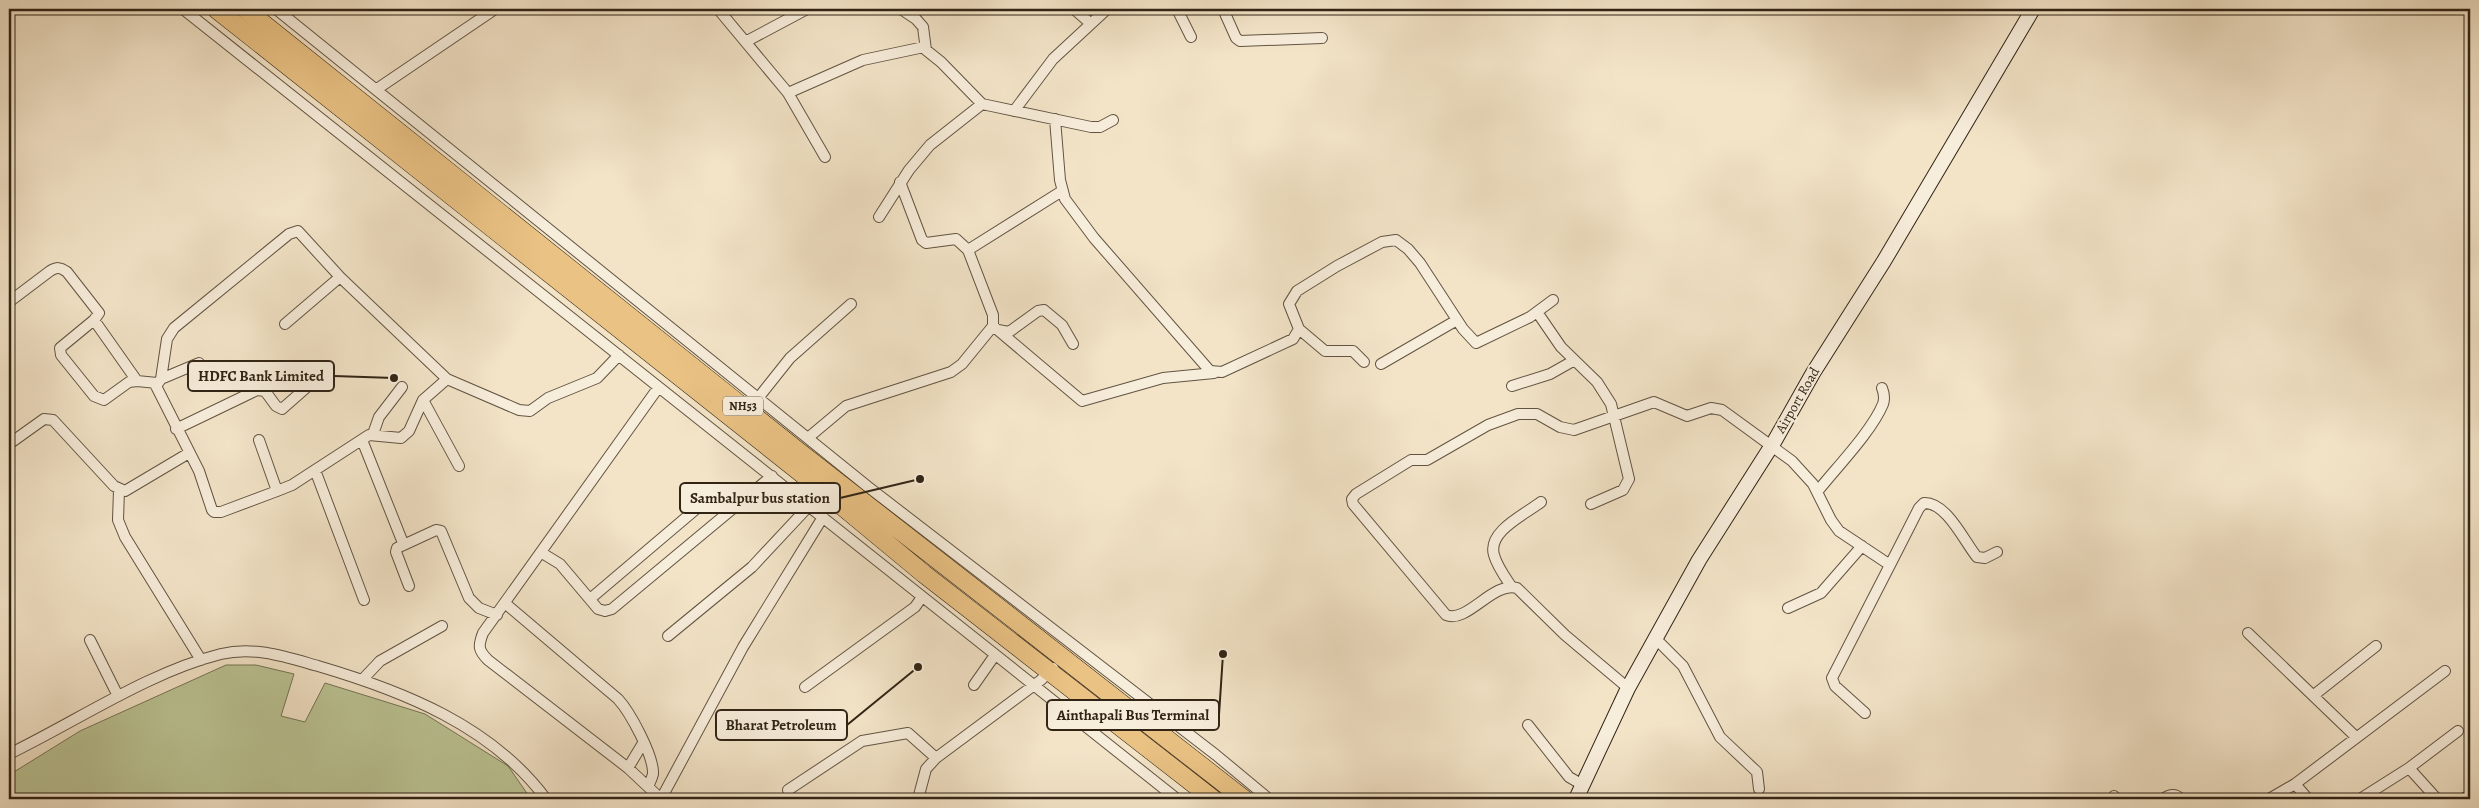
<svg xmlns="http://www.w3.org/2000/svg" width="2479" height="808" viewBox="0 0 2479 808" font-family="Alegreya,serif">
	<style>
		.green { fill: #bbc495; stroke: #767455 }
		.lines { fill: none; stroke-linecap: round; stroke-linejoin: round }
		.street-casing { stroke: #625442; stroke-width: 12 }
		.secondary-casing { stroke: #312415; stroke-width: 16 }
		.highway-casing { stroke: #312415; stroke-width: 19 }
		.street { stroke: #f7eddb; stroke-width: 10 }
		.secondary { stroke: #f7eddb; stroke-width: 14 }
		.highway { stroke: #eac284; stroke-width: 18 }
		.labels { text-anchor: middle; stroke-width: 4; stroke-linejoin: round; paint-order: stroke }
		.shield { fill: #f7eddb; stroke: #6c6050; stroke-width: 1 }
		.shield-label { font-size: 12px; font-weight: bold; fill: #312415 }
		.street-label { font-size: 14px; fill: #312415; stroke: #f7eddb }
		.leader { fill: none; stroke: #312415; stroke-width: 2 }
		.callout-dot { fill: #312415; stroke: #f7eddb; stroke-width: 2 }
		.callout { fill: #f7eddb; stroke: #312415; stroke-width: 2 }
		.callout-label { font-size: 15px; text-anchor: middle; font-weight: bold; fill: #312415 }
	</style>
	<rect width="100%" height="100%" fill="#f3e4c8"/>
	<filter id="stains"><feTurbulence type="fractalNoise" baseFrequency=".004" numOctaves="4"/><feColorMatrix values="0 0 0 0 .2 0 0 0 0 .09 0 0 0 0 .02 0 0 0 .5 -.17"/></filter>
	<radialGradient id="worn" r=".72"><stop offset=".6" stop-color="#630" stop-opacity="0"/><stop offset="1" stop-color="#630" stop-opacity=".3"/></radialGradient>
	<path class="green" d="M226 665H256L294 674 281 716 305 722 325 683 425 714 508 766 531 799H9V775L80 731Z"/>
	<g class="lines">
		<g class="street-casing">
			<path id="street" d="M183 9 1177 799
				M276 9 867 486 1216 755 1269 799
				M718 9 788 93 825 157
				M901 9 916 19 923 27 926 50 941 62 982 104 1091 127H1100L1113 120
				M1074 9 1090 23
				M1177 9 1191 37
				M1223 9 1236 38 1240 41 1322 38
				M747 41 807 9
				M377 89 495 9
				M788 93 863 60 924 47
				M1014 111 1053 59 1107 9
				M1055 119 1060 180 1065 199 1094 238 1210 371 1222 372 1293 339 1299 329 1289 304 1297 291 1337 266 1382 242 1396 240 1408 249 1420 263 1463 329 1476 343 1530 317 1553 300
				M879 217 909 170 930 145 982 104
				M968 250 1062 191
				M9 302 50 271C57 267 60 267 67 272L99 313 94 320 60 348 61 355 94 396 104 400 129 382 137 381 157 383
				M1537 312 1561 347 1597 382 1611 404 1629 479 1623 490 1591 504
				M94 320 137 381
				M285 324 340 277
				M993 326 1082 401 1163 378 1214 373
				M1299 329 1325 351H1353L1364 362
				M998 330 1009 332 1038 311 1044 310 1062 325 1073 344
				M199 363 161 379 156 386 199 471 212 510 214 512H221L277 491
				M1381 364 1457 320
				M161 379 167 339 174 328 289 234 298 231 340 277 447 379
				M1512 386 1550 374 1573 361
				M658 388 483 633C478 646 478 650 488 660L628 768 661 799
				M759 397 790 358 851 304
				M423 400 459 466
				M176 429 257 390 265 391 276 406 282 409 307 387
				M373 434 379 417 402 387
				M809 437 846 406 951 372 962 364 993 326V315L968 250 956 239 926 243 922 240 900 182
				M259 440 277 491 292 485 369 435 401 438 409 431 423 400 447 379 519 410 530 411 548 398 597 378 619 355
				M362 440 403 543
				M9 444 44 419 53 420 114 486 125 491 189 453
				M315 470 364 600
				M119 490 118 520 125 537 201 660
				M1817 492C1836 468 1872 431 1883 404 1885 398 1884 393 1882 388
				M542 553 560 564 598 609 605 611 612 609 772 476
				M409 586 396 552 397 548 436 530 441 531 469 598 479 608 497 615
				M1511 586C1505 577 1497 566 1494 555 1487 531 1526 514 1541 502
				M590 599 702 504
				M506 604 618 699C630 712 654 756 653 774 652 778 650 782 649 785
				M1788 608 1821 593 1862 546
				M2248 633 2356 737
				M668 636 752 567 809 506
				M1656 639 1683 666 1720 737 1757 772 1759 789
				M90 640 118 696
				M363 679 380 661 442 626
				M974 685 995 655
				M805 687 915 607 922 597
				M1628 688 1565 635 1517 588C1493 581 1467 624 1446 615L1353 504 1352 499 1356 494 1411 460H1427L1488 425 1518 414H1537L1560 427 1574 430 1654 402 1687 416 1711 408 1722 410 1792 461 1813 484 1831 520 1839 531 1890 565 1919 508 1924 503C1947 502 1965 543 1977 557L1985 558 1997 552
				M2314 695 2376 646
				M1865 713 1835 686 1832 678 1890 565
				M1528 725 1569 777 1581 784
				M9 754C77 721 149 672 221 654 255 646 286 657 318 666 403 691 492 726 546 799
				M628 768 643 743
				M2409 768 2437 799
				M2295 784 2308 799
				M788 790 862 741 908 733 936 758 1041 680 1053 668
				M2114 796 2117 799
				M661 799 743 647 823 517
				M918 799 926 769 936 758
				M2163 799C2170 794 2175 793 2181 799
				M2269 799 2295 784 2445 671
				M2360 799 2409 768 2458 731
				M2463 799 2470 795"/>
		</g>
		<g class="secondary-casing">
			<path id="secondary" d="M1576 799 1628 688 1699 560 1774 442 1813 373 1884 261 2033 9"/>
		</g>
		<g class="highway-casing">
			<path id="highway" d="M216 9 825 492 924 574 1213 799
				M245 9 798 451 1244 799"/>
		</g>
		<use href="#street" class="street"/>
		<use href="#secondary" class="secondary"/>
		<use href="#highway" class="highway"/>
	</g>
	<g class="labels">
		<rect class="shield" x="723" y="396.5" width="40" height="19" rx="4"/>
		<g class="shield-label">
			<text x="743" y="410">NH53</text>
		</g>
		<g class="street-label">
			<text transform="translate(1797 400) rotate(-60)" y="5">Airport Road</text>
		</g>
	</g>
	<path class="leader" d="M394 378L334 376M920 479L840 498M1223 654L1219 715M918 667L847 725"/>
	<g class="callout-dot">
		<circle cx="394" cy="378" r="5"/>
		<circle cx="920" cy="479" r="5"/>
		<circle cx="1223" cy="654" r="5"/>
		<circle cx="918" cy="667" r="5"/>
	</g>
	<g class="callout">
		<rect x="188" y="361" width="146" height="30" rx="5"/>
		<rect x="680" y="483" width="160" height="30" rx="5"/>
		<rect x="1047" y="700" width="172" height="30" rx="5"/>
		<rect x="716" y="710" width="131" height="30" rx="5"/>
	</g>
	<g class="callout-label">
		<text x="261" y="381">HDFC Bank Limited</text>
		<text x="760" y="503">Sambalpur bus station</text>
		<text x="1133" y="720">Ainthapali Bus Terminal</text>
		<text x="781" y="730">Bharat Petroleum</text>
	</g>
	<rect width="2479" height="808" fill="none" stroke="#f3e4c8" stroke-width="30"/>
	<rect x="10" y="10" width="2459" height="788" fill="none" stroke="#312415" stroke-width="2.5"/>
	<rect x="15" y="15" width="2449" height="778" fill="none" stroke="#312415"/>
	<rect width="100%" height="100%" filter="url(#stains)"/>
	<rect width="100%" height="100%" fill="url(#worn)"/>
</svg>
